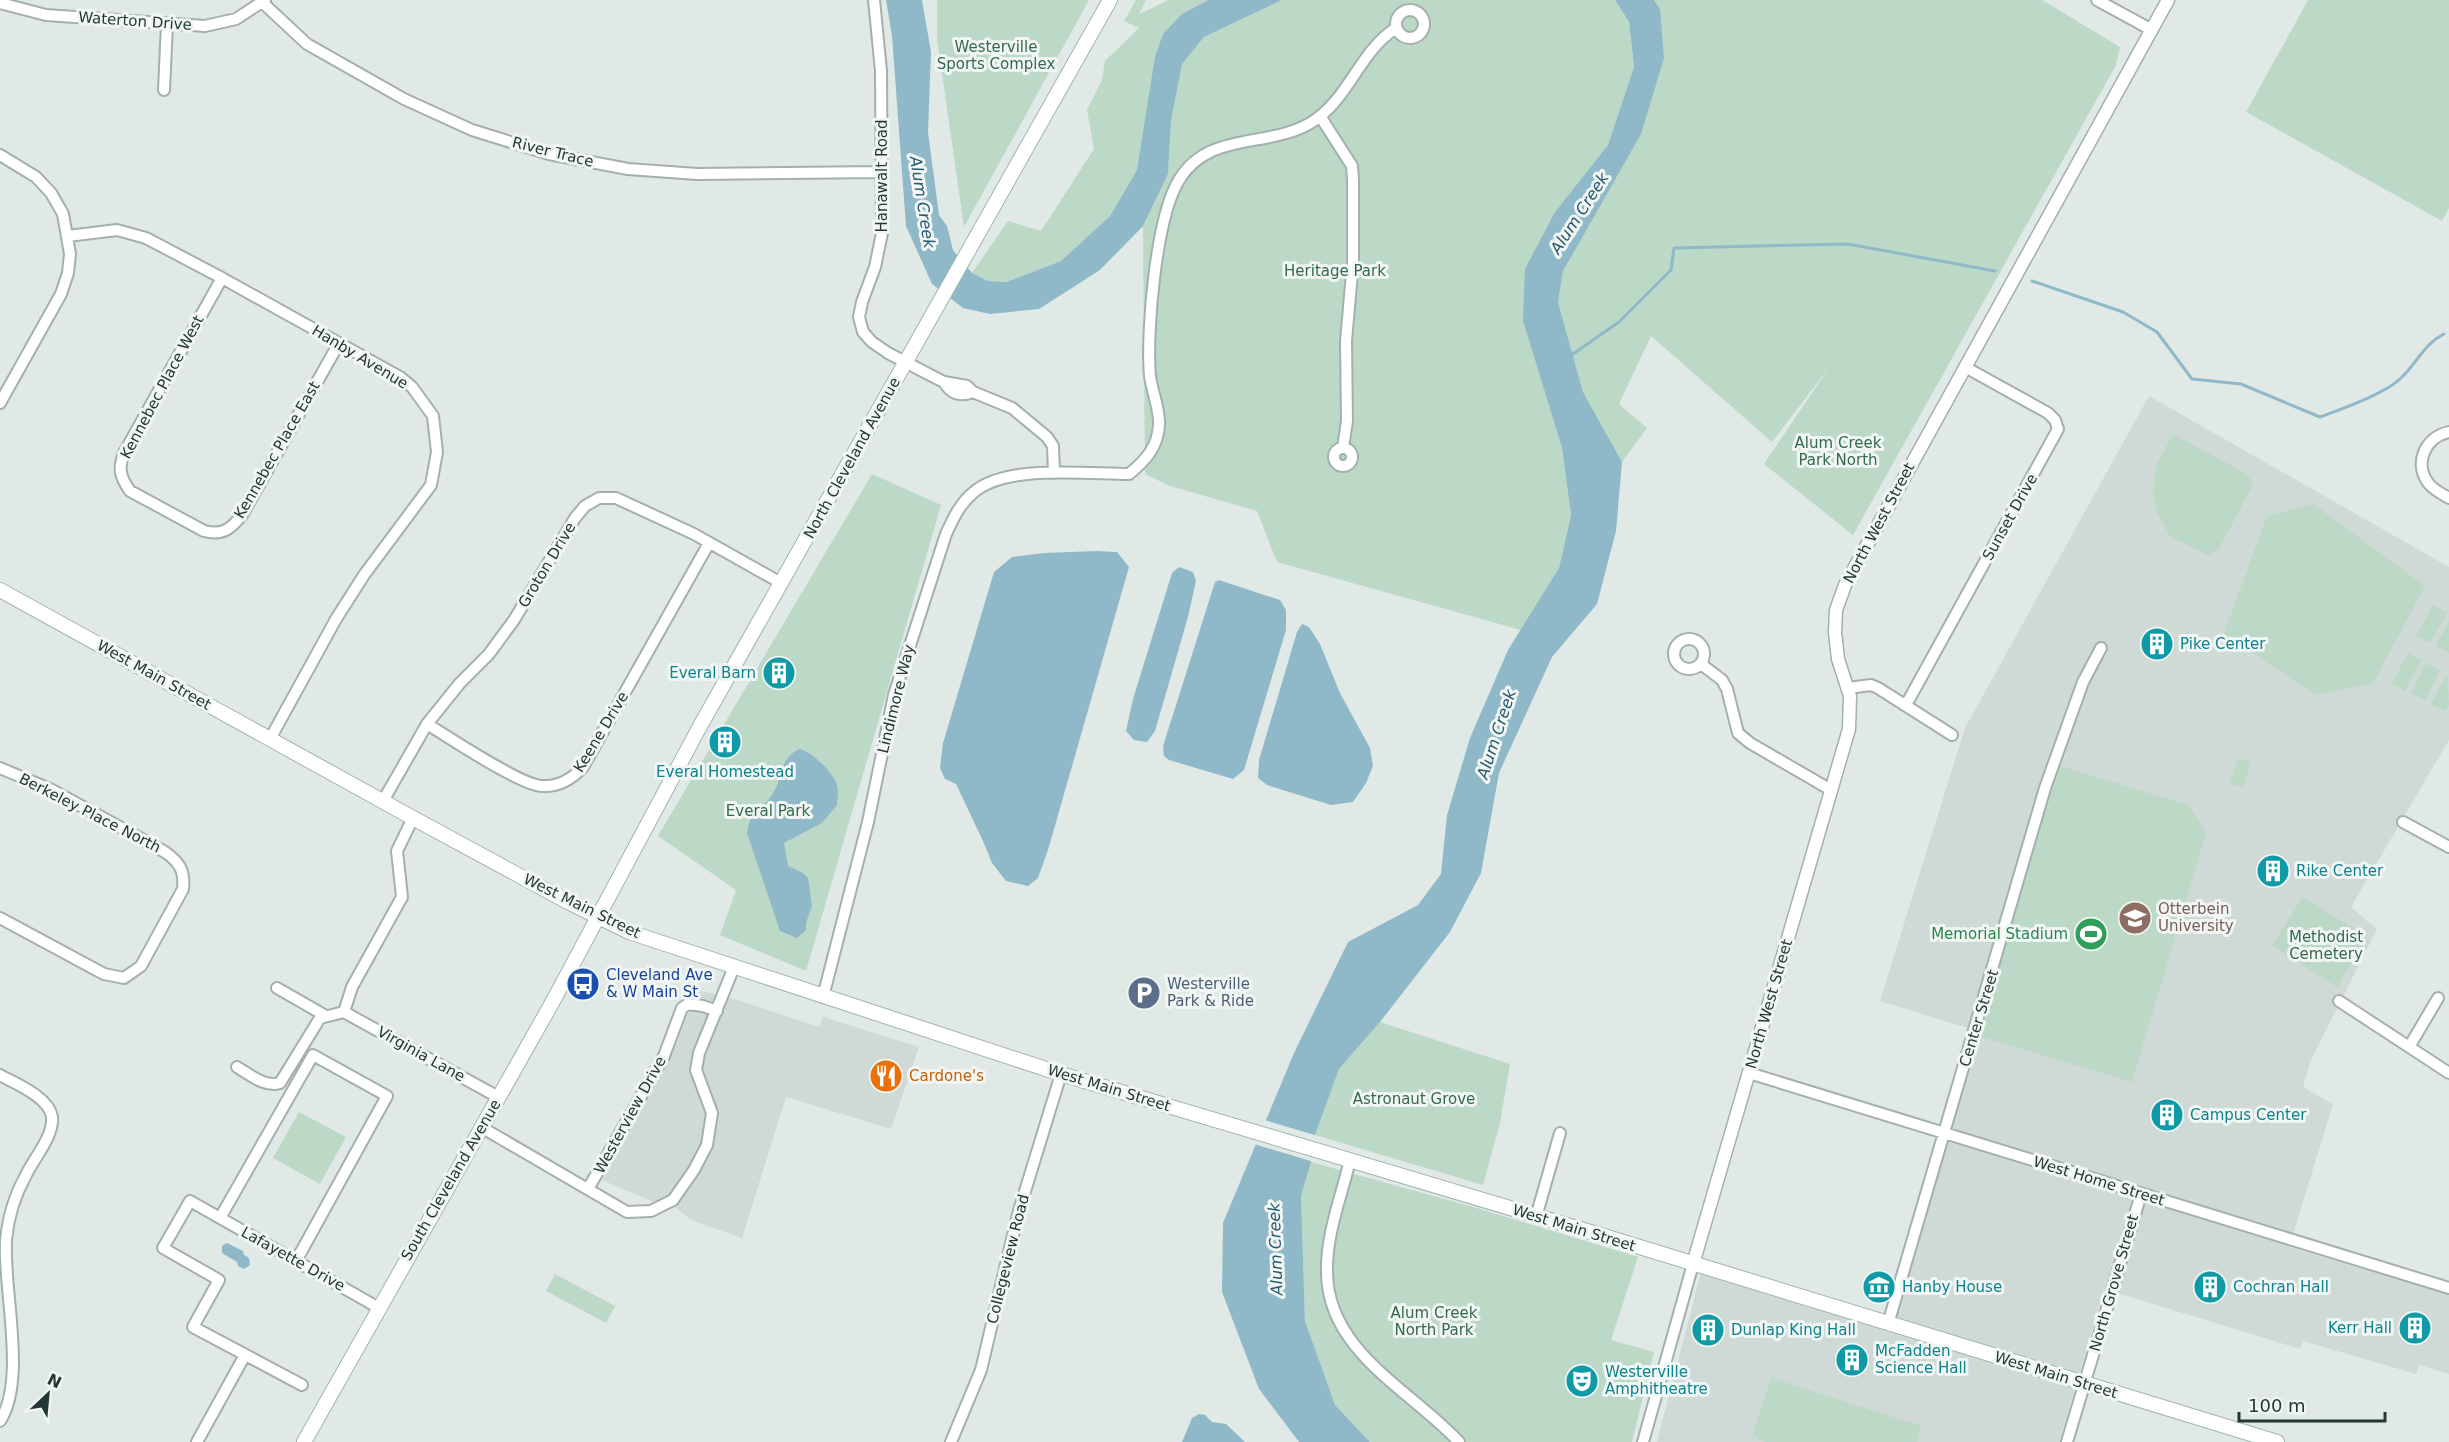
<svg xmlns="http://www.w3.org/2000/svg" width="2449" height="1442" viewBox="0 0 2449 1442" font-family="'DejaVu Sans',sans-serif">
	<style>
		.built { fill: #cfd9d5 }
		.green { fill: #bcd8c6 }
		.water { fill: #8fb9c8 }
		.pier { fill: #e1e9e6 }
		.lines { fill: none; stroke-linecap: round; stroke-linejoin: round }
		.stream { stroke: #8fb9c8; stroke-width: 3 }
		.minor-casing { stroke: #a4b0ad; stroke-width: 14 }
		.tertiary-casing { stroke: #a4b0ad; stroke-width: 15 }
		.secondary-casing { stroke: #a1b4af; stroke-width: 16 }
		.minor { stroke: #fff; stroke-width: 10 }
		.tertiary { stroke: #fff; stroke-width: 12 }
		.secondary { stroke: #fff; stroke-width: 14 }
		.labels { text-anchor: middle; stroke-width: 6; stroke-linejoin: round; paint-order: stroke }
		.street-label { font-size: 15px; fill: #233834; stroke: #f1f6f4 }
		.park-label { font-size: 15px; fill: #33694d; stroke: #f1f6f4 }
		.culture-label { font-size: 15px; fill: #0d838f; stroke: #f1f6f4; text-anchor: start }
		.education-label { font-size: 15px; fill: #785e54; stroke: #f1f6f4; text-anchor: start }
		.leisure-label { font-size: 15px; fill: #27864d; stroke: #f1f6f4; text-anchor: end }
		.transit-label { font-size: 15px; fill: #164399; stroke: #f1f6f4; text-anchor: start }
		.service-label { font-size: 15px; fill: #4e5e75; stroke: #f1f6f4; text-anchor: start }
		.food-label { font-size: 15px; fill: #c56008; stroke: #f1f6f4; text-anchor: start }
		.water-label { font-size: 16px; font-style: italic; fill: #25596c; stroke: #f1f6f4 }
	</style>
	<rect width="100%" height="100%" fill="#e1e9e6"/>
	<path class="built" d="M2149 396 2449 567V740L2351 907 2377 929 2310 1062 2303 1087 2333 1104 2289 1247 2449 1295V1374L2419 1365 2416 1374 2303 1341 2300 1349 2104 1289 2060 1440 2065 1442H1917L1921 1426 1754 1435 1764 1442H1657L1701 1272 1882 1326 1971 1029 1880 1001 1965 728Z
		M697 990 738 1000 819 1027 823 1017 919 1047 891 1129 786 1097 742 1238 691 1220 663 1198 656 1203 602 1180 676 1045Z"/>
	<path class="green" d="M937 0H1089L964 227 937 39Z
		M1136 0H1146L1139 14 1169 0H1208L1182 14 1137 170 1110 216 1061 261 1006 282 988 281 972 273 1008 221 1041 231 1094 149 1087 110 1102 80 1105 61 1139 28 1124 21Z
		M1282 0H1615L1629 22 1634 67 1608 145 1555 212 1523 321 1562 448 1571 515 1559 568 1521 630 1277 562 1257 511 1170 486 1145 474 1143 226 1168 174 1171 121 1182 64 1204 37Z
		M1654 0H2042L2120 47 2116 65 1853 535 1764 464 1830 366 1772 442 1651 336 1619 404 1647 428 1622 462 1583 392 1558 302 1563 271 1593 216 1660 9Z
		M2308 0H2449V208L2442 221 2246 112Z
		M2173 434 2247 474 2253 484 2219 549 2208 555 2171 537 2158 516 2153 495 2156 466Z
		M872 474 941 505 806 971 720 935 736 890 658 836Z
		M2313 504 2425 586 2373 683 2316 695 2224 633 2267 516Z
		M2433 605 2447 613 2430 643 2416 636Z
		M2449 621V653L2436 646Z
		M2408 653 2421 660 2405 691 2392 684Z
		M2426 663 2440 671 2425 700 2411 693Z
		M2447 674 2449 704 2445 711 2431 704Z
		M2238 758 2251 762 2243 787 2230 783Z
		M2056 765 2188 805 2206 833 2132 1082 1976 1035Z
		M2303 897 2367 937 2337 987 2272 945Z
		M1380 1022 1510 1064 1500 1123 1483 1185 1315 1135 1339 1069Z
		M299 1112 346 1137 320 1184 273 1158Z
		M1311 1162 1477 1208 1638 1257 1611 1340 1654 1352 1632 1442H1370L1335 1405 1305 1321 1301 1196Z
		M555 1274 615 1306 606 1323 546 1291Z
		M1771 1378 1921 1426 1917 1442H1764L1753 1435Z"/>
	<path class="water" d="M886 0H922L931 52 928 132 939 215 947 226 953 250 972 273 988 281 1006 282 1061 261 1110 216 1137 170 1155 57 1163 34 1182 14 1208 0H1282L1204 37 1182 64 1171 121 1168 174 1143 226 1100 270 1039 309 990 314 963 308 932 284 906 226 892 36Z
		M1615 0H1654L1660 9 1664 58 1641 134 1563 271 1558 302 1583 392 1622 462 1616 531 1597 604 1552 657 1499 773 1481 873 1450 932 1380 1022 1339 1069 1315 1135 1311 1162 1301 1196 1305 1321 1335 1405 1370 1442H1299L1259 1389 1222 1292 1223 1223 1294 1053 1348 942 1418 905 1441 874 1447 815 1470 738 1508 650 1559 568 1571 515 1562 448 1523 321 1525 269 1555 212 1608 145 1634 67 1629 22Z
		M1096 551 1117 552 1129 567 1048 850 1038 878 1028 886 1006 881 992 863 983 841 956 784 945 779 940 768 943 743 994 572 1012 557 1044 553Z
		M1179 567 1193 572 1196 581 1188 617 1155 731 1147 742 1134 740 1126 731 1133 699 1172 573Z
		M1219 580 1280 600 1286 610V630L1244 770 1233 779 1169 760 1164 756 1163 746 1215 582Z
		M1302 624 1309 627 1320 644 1340 693 1370 748 1373 766 1366 783 1353 802 1331 805 1267 785 1258 778 1259 760 1297 632Z
		M800 749C813 753 833 772 837 785 839 791 837 799 837 805L822 823 784 843 788 866 803 873 808 878 812 906 806 923V930L797 938 780 931 747 833C751 808 760 812 772 795 783 779 779 757 800 749Z
		M227 1243 243 1251 244 1255 249 1258 250 1265 244 1269 238 1266 237 1262 222 1253V1246Z
		M1199 1414 1205 1415 1212 1422 1226 1424 1245 1442H1182L1192 1418Z"/>
	<path class="pier" d="M1264 1120 1318 1136 1314 1162 1254 1144Z"/>
	<g class="lines">
		<path class="stream" d="M2032 281 2123 312 2157 332 2192 379 2241 384 2320 417C2341 409 2385 394 2401 378 2417 363 2424 344 2444 334
			M1570 356 1619 322 1671 270 1674 248 1848 244 1995 271"/>
		<g class="minor-casing">
			<path id="minor" d="M874 0 881 71 882 233 875 267 862 302 859 317 863 332 872 342 888 353 934 377 944 382 967 386 973 392 1012 408 1047 437 1053 446 1054 473
				M2097 0 2152 30
				M0 3 46 15 205 26 236 19 265 0
				M263 3 307 44 404 99 472 130 549 154 628 169 697 174 882 172
				M1396 24a14 14 0 1 1 28 0a14 14 0 1 1-28 0Z
				M164 90 167 24
				M1320 116 1352 166 1353 180V262L1346 341 1347 421 1343 448
				M0 155 36 177 51 193 63 214 70 254 68 273 61 294 0 403
				M68 236 117 230 146 238 222 278 400 377 412 387 433 416 437 452 431 485 364 575 336 619 270 739
				M222 278 124 453C118 469 120 477 130 491L204 531C222 536 231 529 242 515L339 343
				M944 382C951 394 960 397 973 392
				M2449 432C2425 437 2413 464 2429 484 2434 490 2442 494 2449 498
				M1334 457a9 9 0 1 1 18 0a9 9 0 1 1-18 0Z
				M1674 654a15 15 0 1 1 30 0a15 15 0 1 1-30 0Z
				M1701 664 1722 680 1727 689 1738 733 1750 743 1831 790
				M1848 688 1871 685 1878 688 1952 735
				M1906 705 2058 429 2055 420 2048 413 1965 367
				M427 724C450 738 520 785 542 786 559 787 573 778 583 767L709 543
				M0 768 50 789 165 852C179 862 185 870 183 889L141 966 124 978 104 974 0 918
				M383 801 427 724 460 683 489 654 514 620 575 518 585 506 599 498H616L694 534 781 583
				M2403 822 2449 847
				M277 988 326 1016
				M823 997 868 822 894 695 946 534C953 519 960 503 974 492 1006 464 1088 474 1129 474 1145 461 1158 447 1159 425 1160 409 1152 392 1150 376 1146 332 1156 217 1179 180 1209 130 1269 149 1312 122 1349 99 1359 52 1396 28
				M2339 1001 2449 1073
				M344 1012 352 987 402 897 397 851 413 818
				M344 1012 498 1097
				M2409 1047 2438 998
				M237 1067C249 1074 265 1088 280 1083L320 1018 344 1012
				M1749 1073 2449 1288
				M0 1075C16 1084 49 1097 52 1117 54 1136 34 1158 26 1175 15 1195 8 1217 6 1240 3 1290 27 1380 0 1421
				M481 1127 627 1212 651 1211 673 1200 694 1170 707 1145 712 1113 696 1070 699 1053 734 967
				M1350 1160C1341 1198 1326 1234 1327 1273 1328 1352 1412 1391 1459 1442
				M588 1189 664 1056 682 1008 688 1004 703 1006 717 1011
				M1536 1217 1560 1133
				M220 1218 313 1055 387 1096 296 1261
				M1888 1324 2045 788 2083 682 2101 648
				M302 1385 193 1327 219 1280 163 1248 190 1201 379 1308
				M197 1442 245 1355
				M951 1442 981 1370 1018 1214 1061 1074
				M1643 1442 1693 1264
				M2067 1442 2141 1194"/>
		</g>
		<g class="tertiary-casing">
			<path id="tertiary" d="M1693 1264 1849 729 1850 696 1838 659 1835 632 1836 610 1845 585 2168 0"/>
		</g>
		<g class="secondary-casing">
			<path id="secondary" d="M0 590 413 818 568 902 629 932 1061 1074 1607 1237 2277 1442
				M304 1442 552 1003 699 728 1110 0"/>
		</g>
		<use href="#minor" class="minor"/>
		<use href="#tertiary" class="tertiary"/>
		<use href="#secondary" class="secondary"/>
	</g>
	<defs>
		<g id="building-disc" transform="scale(1.725)"><circle r="9.5" fill="#0f9aa8" stroke="#f1f6f4"/><path d="M-4-6H4V6H1V3H-1V6H-4ZM-2.5-4.3h1.7v1.8h-1.7ZM.8-4.3h1.7v1.8H.8ZM-2.5-1h1.7V.8h-1.7ZM.8-1h1.7V.8H.8Z" fill="#fff"/></g>
		<g id="university-disc" transform="scale(1.725)"><circle r="9.5" fill="#8d6e63" stroke="#f1f6f4"/><path d="M0-5L7-2L0 1L-7-2ZM-4 1L0 2.5L4 1V4Q0 6-4 4Z" fill="#fff"/></g>
		<g id="stadium-disc" transform="scale(1.725)"><circle r="9.5" fill="#2e9e5b" stroke="#f1f6f4"/><path d="M0-5a6.5 5 0 1 0 0 10a6.5 5 0 1 0 0-10ZM-3.5-1.8h7v3.6h-7Z" fill="#fff"/></g>
		<g id="bus-disc" transform="scale(1.725)"><circle r="9.5" fill="#1a4fb4" stroke="#f1f6f4"/><path d="M-5-6H5V4H4V6H2V4H-2V6H-4V4H-5ZM-3.5-4V0h7V-4ZM-3.5 1.2v1.5H-2V1.2ZM2 1.2v1.5H3.5V1.2Z" fill="#fff"/></g>
		<g id="parking-disc" transform="scale(1.725)"><circle r="9.5" fill="#5c6f8a" stroke="#f1f6f4"/><path d="M-3.5-5.5H1a3.5 3.5 0 0 1 0 7H-1V5.5H-3.5ZM-1-3.4V-.6H.8a1.4 1.4 0 0 0 0-2.8Z" fill="#fff"/></g>
		<g id="restaurant-disc" transform="scale(1.725)"><circle r="9.5" fill="#e8710a" stroke="#f1f6f4"/><path d="M-5-6h1v4h1v-4h1v4h1v-4h1v5L-1.5 .5V6h-2V.5L-5-1ZM5-6V6H3V1.5H1.5Q1.5-4 5-6Z" fill="#fff"/></g>
		<g id="museum-disc" transform="scale(1.725)"><circle r="9.5" fill="#0f9aa8" stroke="#f1f6f4"/><path d="M0-6L6-3V-2H-6V-3ZM-5-1h2V3h-2ZM-1-1h2V3h-2ZM3-1h2V3H3ZM-6 4H6V6H-6Z" fill="#fff"/></g>
		<g id="theatre-disc" transform="scale(1.725)"><circle r="9.5" fill="#0f9aa8" stroke="#f1f6f4"/><path d="M-5-5.5Q0-4 5-5.5V0Q5 5 0 6Q-5 5-5 0ZM-3.3-2.5H-1v1.5H-3.3ZM1-2.5H3.3v1.5H1ZM-2.8 1Q0 5.5 2.8 1Z" fill="#fff"/></g>
	</defs>
	<g fill-rule="evenodd">
		<use href="#building-disc" x="2157" y="644"/>
		<use href="#building-disc" x="779" y="673"/>
		<use href="#building-disc" x="725" y="742"/>
		<use href="#building-disc" x="2273" y="871"/>
		<use href="#university-disc" x="2135" y="918"/>
		<use href="#stadium-disc" x="2091" y="934"/>
		<use href="#bus-disc" x="583" y="984"/>
		<use href="#parking-disc" x="1144" y="993"/>
		<use href="#restaurant-disc" x="886" y="1076"/>
		<use href="#building-disc" x="2167" y="1115"/>
		<use href="#museum-disc" x="1879" y="1287"/>
		<use href="#building-disc" x="2210" y="1287"/>
		<use href="#building-disc" x="2415" y="1328"/>
		<use href="#building-disc" x="1708" y="1330"/>
		<use href="#building-disc" x="1852" y="1360"/>
		<use href="#theatre-disc" x="1582" y="1381"/>
	</g>
	<g class="labels">
		<g class="street-label">
			<text transform="translate(135 21) rotate(4)" y="5">Waterton Drive</text>
			<text transform="translate(553 152) rotate(14)" y="5">River Trace</text>
			<text transform="translate(882 176) rotate(-90)" y="5">Hanawalt Road</text>
			<text transform="translate(360 357) rotate(31)" y="5">Hanby Avenue</text>
			<text transform="translate(162 387) rotate(-62)" y="5">Kennebec Place West</text>
			<text transform="translate(277 450) rotate(-60)" y="5">Kennebec Place East</text>
			<text transform="translate(852 458) rotate(-61)" y="5">North Cleveland Avenue</text>
			<text transform="translate(2010 517) rotate(-61)" y="5">Sunset Drive</text>
			<text transform="translate(1879 523) rotate(-62)" y="5">North West Street</text>
			<text transform="translate(547 565) rotate(-59)" y="5">Groton Drive</text>
			<text transform="translate(154 675) rotate(29)" y="5">West Main Street</text>
			<text transform="translate(896 699) rotate(-76)" y="5">Lindimore Way</text>
			<text transform="translate(601 732) rotate(-59)" y="5">Keene Drive</text>
			<text transform="translate(90 813) rotate(27)" y="5">Berkeley Place North</text>
			<text transform="translate(582 906) rotate(26)" y="5">West Main Street</text>
			<text transform="translate(1769 1004) rotate(-74)" y="5">North West Street</text>
			<text transform="translate(1979 1018) rotate(-73)" y="5">Center Street</text>
			<text transform="translate(421 1054) rotate(29)" y="5">Virginia Lane</text>
			<text transform="translate(1109 1088) rotate(17)" y="5">West Main Street</text>
			<text transform="translate(630 1115) rotate(-61)" y="5">Westerview Drive</text>
			<text transform="translate(451 1180) rotate(-60)" y="5">South Cleveland Avenue</text>
			<text transform="translate(2099 1181) rotate(17)" y="5">West Home Street</text>
			<text transform="translate(1574 1228) rotate(17)" y="5">West Main Street</text>
			<text transform="translate(293 1259) rotate(29)" y="5">Lafayette Drive</text>
			<text transform="translate(1008 1259) rotate(-76)" y="5">Collegeview Road</text>
			<text transform="translate(2114 1283) rotate(-74)" y="5">North Grove Street</text>
			<text transform="translate(2056 1375) rotate(17)" y="5">West Main Street</text>
		</g>
		<g class="park-label">
			<text x="996" y="52">Westerville<tspan x="996" dy="17">Sports Complex</tspan></text>
			<text x="1335" y="276">Heritage Park</text>
			<text x="1838" y="448">Alum Creek<tspan x="1838" dy="17">Park North</tspan></text>
			<text x="768" y="816">Everal Park</text>
			<text x="2326" y="942">Methodist<tspan x="2326" dy="17">Cemetery</tspan></text>
			<text x="1414" y="1104">Astronaut Grove</text>
			<text x="1434" y="1318">Alum Creek<tspan x="1434" dy="17">North Park</tspan></text>
		</g>
		<g class="culture-label">
			<text x="2180" y="649">Pike Center</text>
			<text x="756" y="678" text-anchor="end">Everal Barn</text>
			<text x="725" y="777" text-anchor="middle">Everal Homestead</text>
			<text x="2296" y="876">Rike Center</text>
			<text x="2190" y="1120">Campus Center</text>
			<text x="1902" y="1292">Hanby House</text>
			<text x="2233" y="1292">Cochran Hall</text>
			<text x="2392" y="1333" text-anchor="end">Kerr Hall</text>
			<text x="1731" y="1335">Dunlap King Hall</text>
			<text x="1875" y="1356">McFadden<tspan x="1875" dy="17">Science Hall</tspan></text>
			<text x="1605" y="1377">Westerville<tspan x="1605" dy="17">Amphitheatre</tspan></text>
		</g>
		<g class="education-label">
			<text x="2158" y="914">Otterbein<tspan x="2158" dy="17">University</tspan></text>
		</g>
		<g class="leisure-label">
			<text x="2068" y="939">Memorial Stadium</text>
		</g>
		<g class="transit-label">
			<text x="606" y="980">Cleveland Ave<tspan x="606" dy="17">&amp; W Main St</tspan></text>
		</g>
		<g class="service-label">
			<text x="1167" y="989">Westerville<tspan x="1167" dy="17">Park &amp; Ride</tspan></text>
		</g>
		<g class="food-label">
			<text x="909" y="1081">Cardone's</text>
		</g>
		<g class="water-label">
			<text transform="translate(923 202) rotate(81)" y="6">Alum Creek</text>
			<text transform="translate(1579 213) rotate(-57)" y="6">Alum Creek</text>
			<text transform="translate(1496 734) rotate(-72)" y="6">Alum Creek</text>
			<text transform="translate(1275 1249) rotate(-92)" y="6">Alum Creek</text>
		</g>
	</g>
	<g transform="translate(48 1394) rotate(26)" stroke="#f1f6f4" stroke-width="4.5" paint-order="stroke">
	<path d="M0-4.5L10 22L0 15L-10 22Z" fill="#233834"/>
	<text y="-9" font-size="16" font-weight="bold" text-anchor="middle" fill="#233834">N</text>
	</g>
	<path d="M2239 1412v9h146v-9" fill="none" stroke="#233834" stroke-width="3"/>
	<text x="2248" y="1412" font-size="18" fill="#233834" stroke="#f1f6f4" stroke-width="4.5" paint-order="stroke">100 m</text>
</svg>
